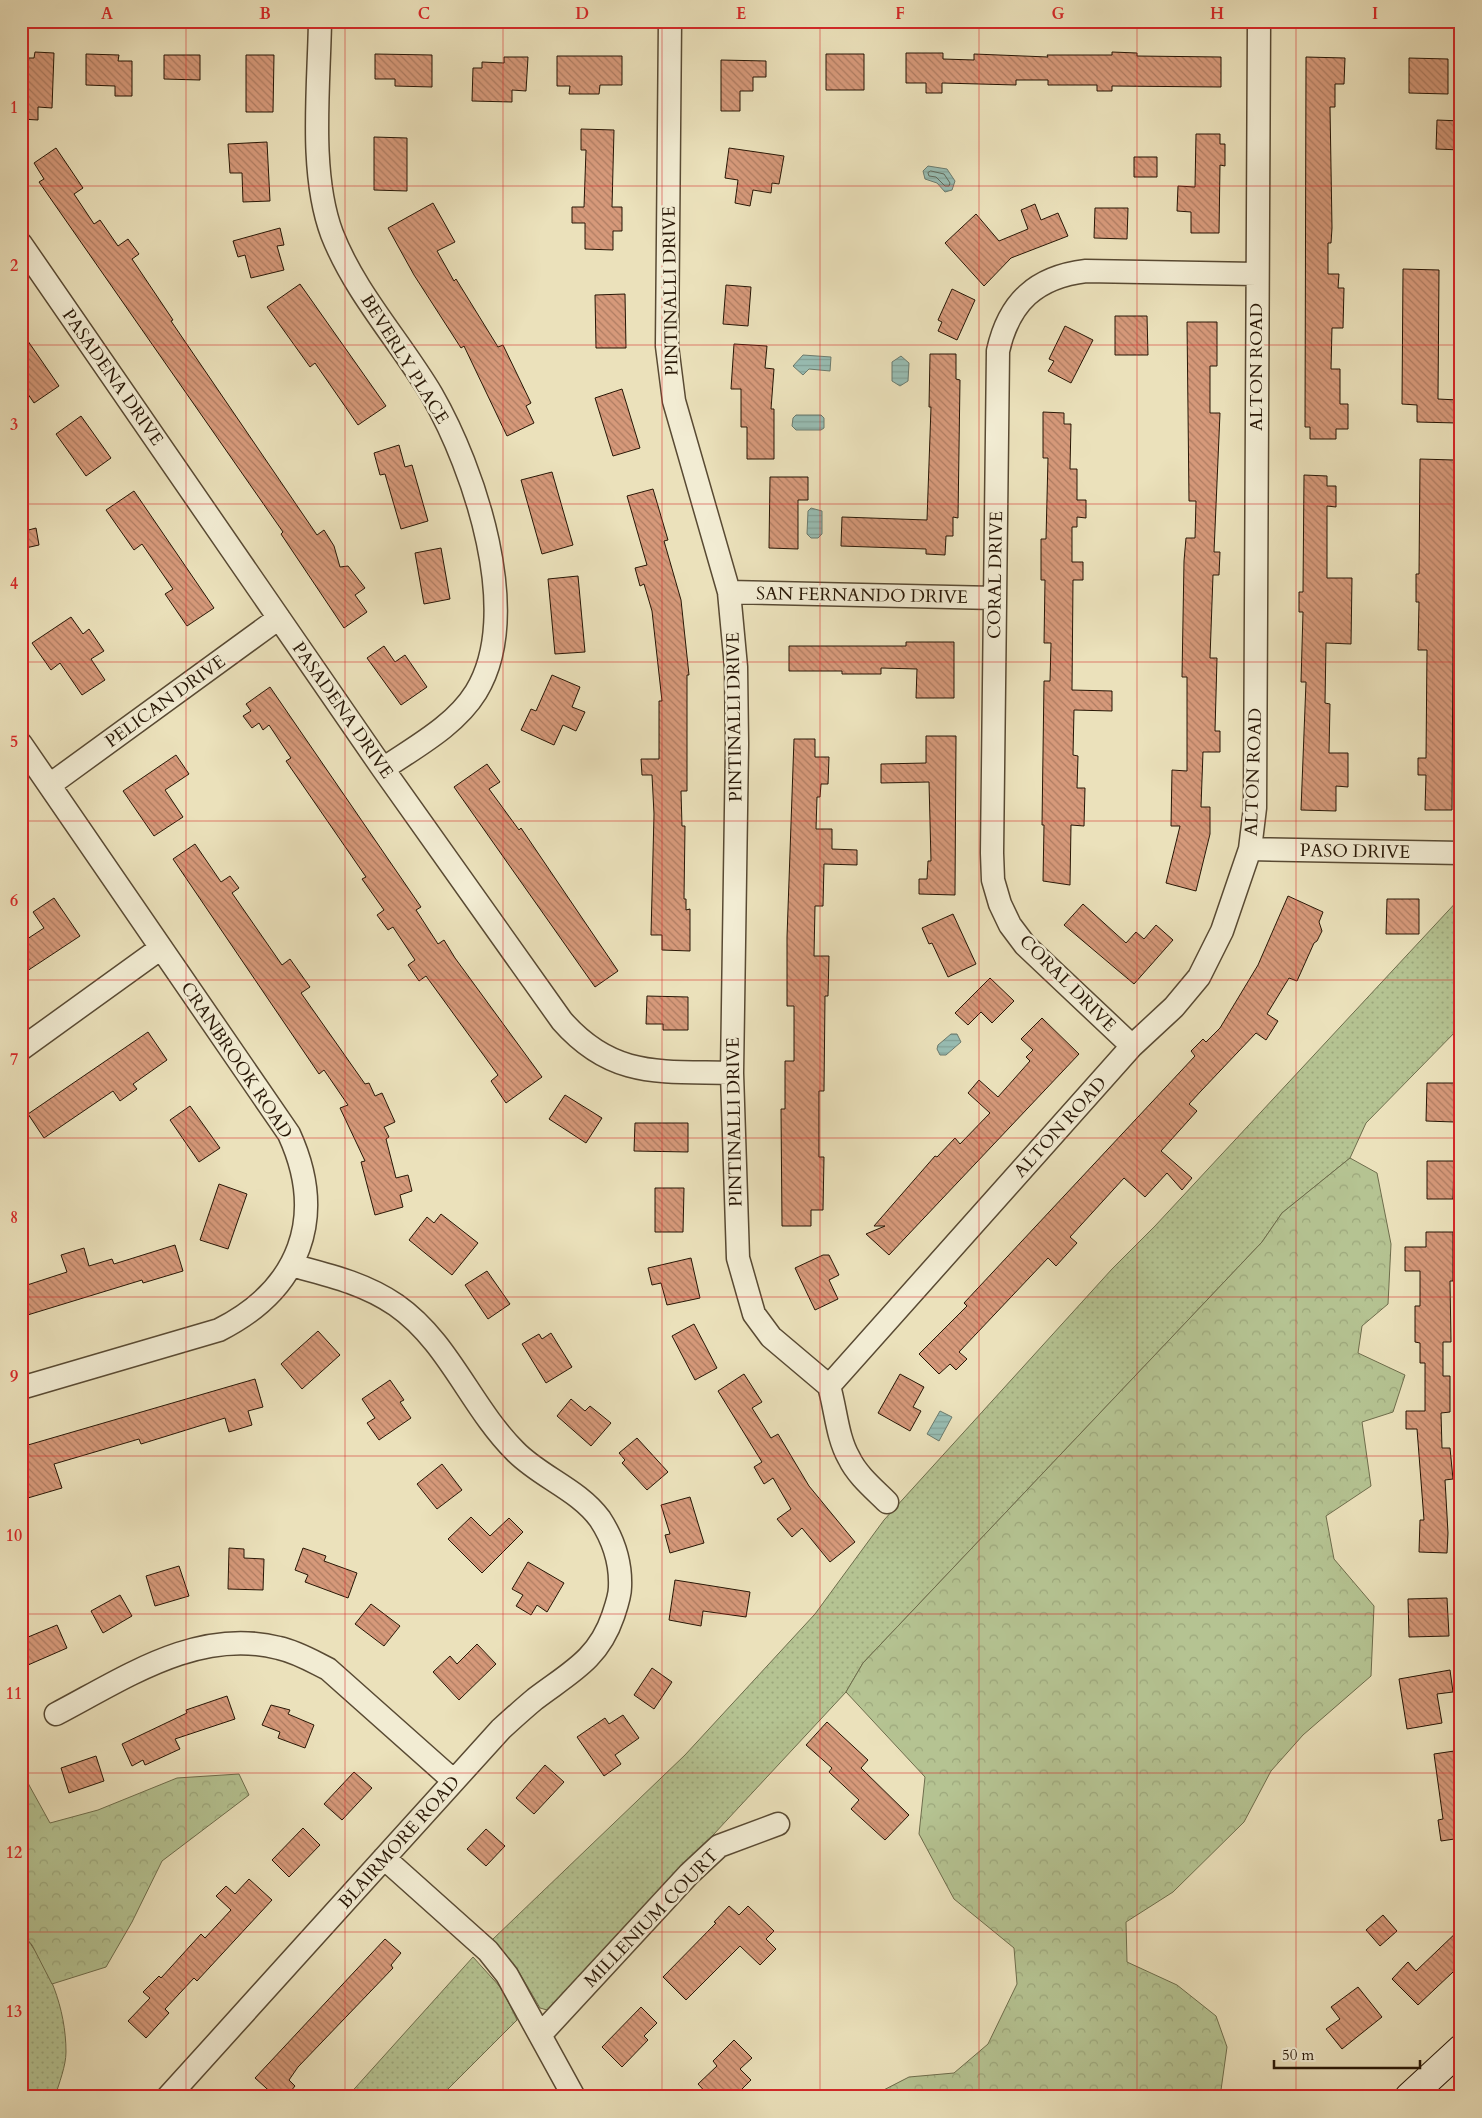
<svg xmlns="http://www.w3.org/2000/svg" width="1482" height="2118" viewBox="0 0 1482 2118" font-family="Cardo,serif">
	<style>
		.grass { fill: url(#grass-dots); stroke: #6e6d4c }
		.forest { fill: url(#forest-crowns); stroke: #6e6d4c }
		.water { fill: url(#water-rules); stroke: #6b7b6e }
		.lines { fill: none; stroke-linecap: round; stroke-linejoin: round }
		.shore { stroke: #606a5c; stroke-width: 1 }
		.building { fill: url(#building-back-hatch); stroke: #281706 }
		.minor-casing { stroke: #594a33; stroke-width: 25 }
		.secondary-casing { stroke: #281706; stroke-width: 30 }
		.minor { stroke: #f2ecd3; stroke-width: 22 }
		.secondary { stroke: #f2ecd3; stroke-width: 28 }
		.grid { fill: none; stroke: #d62828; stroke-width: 1; stroke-opacity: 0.55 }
		.labels { text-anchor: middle; stroke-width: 5; stroke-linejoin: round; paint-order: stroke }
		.street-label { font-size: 18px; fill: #281706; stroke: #f2ecd3 }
		.neatline { fill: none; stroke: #d62828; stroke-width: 2 }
		.grid-label { font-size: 16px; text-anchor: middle; font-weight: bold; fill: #d62828 }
	</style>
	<defs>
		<pattern id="grass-dots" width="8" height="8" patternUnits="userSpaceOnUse" patternTransform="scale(1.25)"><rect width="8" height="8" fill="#b5c392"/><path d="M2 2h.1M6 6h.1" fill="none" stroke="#9ca77c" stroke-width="1.8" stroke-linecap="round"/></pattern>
		<pattern id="forest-crowns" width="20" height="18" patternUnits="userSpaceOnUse" patternTransform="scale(1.25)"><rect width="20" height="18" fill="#b5c392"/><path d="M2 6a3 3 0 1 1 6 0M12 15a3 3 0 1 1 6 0" fill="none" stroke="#9ca77c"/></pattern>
		<pattern id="water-rules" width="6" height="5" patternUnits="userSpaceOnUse" patternTransform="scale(1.25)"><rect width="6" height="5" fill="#98bdb3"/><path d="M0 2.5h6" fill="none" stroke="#83a298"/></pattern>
		<pattern id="building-back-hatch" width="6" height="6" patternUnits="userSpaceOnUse" patternTransform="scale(1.25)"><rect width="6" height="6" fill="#d6997a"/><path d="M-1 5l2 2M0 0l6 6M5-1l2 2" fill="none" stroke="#ae7c62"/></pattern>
	</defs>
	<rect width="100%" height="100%" fill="#ebe1bb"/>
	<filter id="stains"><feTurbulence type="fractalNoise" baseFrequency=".004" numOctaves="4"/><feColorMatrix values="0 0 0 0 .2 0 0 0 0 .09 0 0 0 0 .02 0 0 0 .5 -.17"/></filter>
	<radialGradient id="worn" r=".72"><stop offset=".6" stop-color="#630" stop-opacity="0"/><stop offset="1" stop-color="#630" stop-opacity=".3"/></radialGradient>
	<path class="grass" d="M1461 897V1026L1366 1123 1350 1158 1282 1213 1262 1242 863 1663 846 1692 555 2005 547 2010 540 2008 516 1967 492 1940 685 1755 815 1614 884 1520 1112 1269 1155 1226Z
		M21 1932C49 1964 66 2009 66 2052 66 2066 59 2083 55 2097H21Z
		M473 1957 502 1989 517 2020 440 2097H347Z"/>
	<path class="forest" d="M1350 1158 1377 1173 1391 1244 1388 1304 1362 1326 1358 1353 1405 1375 1393 1412 1362 1422 1371 1486 1326 1516 1334 1559 1374 1606 1371 1676 1303 1735 1271 1771 1244 1822 1173 1892 1126 1922 1127 1962 1177 1985 1216 2016 1227 2047 1221 2090 1218 2097H870L909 2077 954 2073 988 2044 1017 1984 1014 1948 954 1899 919 1834 925 1777 846 1692 863 1663 1262 1242 1282 1213Z
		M21 1764 29 1785 50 1823 98 1810 177 1778 239 1774 249 1795 162 1861 132 1922 106 1967 52 1984 32 1945 21 1932Z"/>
	<path class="water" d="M928 166 947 169 955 181 952 190 945 192 937 183 925 179 923 171Z
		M803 355 831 357 830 371 809 369 803 375 793 366Z
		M901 356 909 363 908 381 900 386 892 381V362Z
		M796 415H821L824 418V428L821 430H796L792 426 793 418Z
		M811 508 822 511V534L818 538H811L807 534 808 511Z
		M951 1034H957L961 1042 946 1055H940L937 1049 938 1045Z
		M940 1411 952 1417 939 1441 927 1434Z"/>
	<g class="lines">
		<path class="shore" d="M931 171 944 174 950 183 949 186H945L936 177 929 176 928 173Z"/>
	</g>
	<path class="building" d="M35 52 54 53 52 108 38 107V120L21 119V58H34Z
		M1112 52 1137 53V56L1221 57V87L1112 86V91H1097V85H1048V80H1016V85L942 83V93H926V83H906V53H943V59L974 60V54L1048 57 1047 55H1112Z
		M86 54 119 55 118 61H132V96H115V86L86 85Z
		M375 54 432 55V87L395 86V79H375Z
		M826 54H864V90H826Z
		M164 55H200V80L164 79Z
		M246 55H274L273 112H246Z
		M557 56H622V85H600L599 94H569L570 86H557Z
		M504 57H528L526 91 512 90V102L472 101 473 68H482V62L504 63Z
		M1306 57 1345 58 1344 84H1335V107H1330L1332 228 1331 243H1328V274H1339L1338 288H1344L1343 328H1332L1331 369H1340V404H1348V429H1336V439H1310V427H1305Z
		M1409 58 1448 59V94L1409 93Z
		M721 60 766 61V77H753V91H740V111H721Z
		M1437 120 1461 121V150L1436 149Z
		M581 129 614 130 612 207H622V231H613V250L585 249V223H572V207H584L586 150H581Z
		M1196 134H1220V144H1225V166L1220 165 1219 233H1191V212L1177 211 1178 186 1195 187Z
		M374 137 407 138V191L374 190Z
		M267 142 270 201 243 202 242 173H230L228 144Z
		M56 148 83 188 74 194 94 224 100 220 118 246 128 239 139 254 132 259 173 320 171 321 317 535 324 530 334 546 340 567 348 566 365 588 355 595 367 612 344 628 281 534 283 532 39 182 44 179 34 163Z
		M729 148 784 156 779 184 772 183 771 193 753 190 750 206 735 203 738 180 725 178Z
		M1134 157H1157V177H1134Z
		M433 203 455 242 437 251 454 281 456 279 498 347 503 345 531 403 526 406 534 423 507 436 464 346 461 348 414 275 388 228Z
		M1035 204 1041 220 1058 213 1068 236 1011 258 984 286 945 243 976 214 999 241 1028 229 1021 210Z
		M1095 208H1128L1127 239 1094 238Z
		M280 228 284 245 277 246 284 270 251 278 245 255 238 257 233 241Z
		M1403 269 1439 270 1438 399 1458 400 1457 423 1417 422V405L1402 404Z
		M300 284 386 406 358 425 315 363 310 367 267 307Z
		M726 285 751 287 748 326 723 324Z
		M952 289 975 300 957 340 938 331 942 322 938 320Z
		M625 294 626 348H596L595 295Z
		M1115 316H1147L1148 355H1115Z
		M1187 322H1217V366H1210V413H1220L1214 552H1220L1219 575H1213L1210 658H1217L1215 731H1220V752H1203L1201 807H1210V834L1196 891 1166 883 1180 826H1171L1172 770 1187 771V677H1182L1184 561 1186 538H1195L1196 501H1189Z
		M1065 326 1093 340 1071 383 1048 371 1054 361 1049 359Z
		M21 331 59 386 34 403 21 384Z
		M734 344 767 346 765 368 774 369 771 409H774V459H747V427H741V389H731Z
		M930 354H956V379L960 380 958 518 953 517V536H946L945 555 926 554V549L841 546 842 517 927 520 931 407H929Z
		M622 389 640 448 613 456 595 398Z
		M1043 412 1064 413V424H1071L1070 469H1077V500H1086V518L1077 517V527H1072V562H1083V580H1073L1072 690 1112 691V711L1074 710 1073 755 1078 756 1077 788H1085L1084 826 1071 825 1070 885 1043 881 1044 825H1042L1044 681H1050L1051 643H1044L1045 580H1041V539H1046L1048 458H1043Z
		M81 416 111 458 86 476 56 434Z
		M399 445 405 467 412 465 428 521 401 529 385 474 380 475 374 453Z
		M1420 459 1454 460 1452 810H1425L1426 775H1418V758H1426L1427 650H1418L1419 602H1416V574H1419Z
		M552 472 573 545 542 554 521 480Z
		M1304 475 1327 476V486H1336V507L1327 506V578H1352L1351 644 1326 643 1325 703 1330 704 1329 753H1348V787L1336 786V811L1301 810 1306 682H1301L1303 612H1299V592H1303Z
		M770 477H808V500H798V549L769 548Z
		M653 489 668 540 664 541 681 600 689 675H687V791H681L682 826H685L684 899H686V910L690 909V951L662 950V935H651L654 814 652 775H642L641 759H659V701H662L652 611 644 584 640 586 635 568 647 565 627 496Z
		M134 491 214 608 187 626 165 594 173 589 142 544 134 550 106 510Z
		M36 528 39 545 21 549V532Z
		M441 548 450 599 424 604 415 553Z
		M578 576 585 652 555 654 548 579Z
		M71 617 83 634 89 629 104 651 91 659 105 680 82 695 60 663 51 670 32 643Z
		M906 642H954V698H916L917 669 881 668V674H842V671H789V646H906Z
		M384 646 395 662 405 655 427 687 401 705 367 658Z
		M552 675 580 687 572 707 585 712 576 731 563 725 554 745 521 730 531 709 536 711Z
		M270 687 421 907 416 910 438 944 444 940 455 958 542 1077 506 1103 491 1081 498 1075 426 976 419 981 408 965 415 960 393 927 388 930 377 915 384 910 362 879 366 877 286 761 291 758 269 725 263 730 259 723 252 728 243 716 251 711 246 704Z
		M926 736H956L955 895 919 894V879H927L928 861H931L929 782 881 783V764L926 763Z
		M794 739H815V757H829L828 784H821L820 797H817L816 829H832V849L857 850V865L824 864 823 906H815L814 956H829L828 996H825L824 1091H819V1157H824L823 1210H811V1226H782L781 1109H785V1061H794V1006H787V937Z
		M176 755 189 774 165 790 183 817 154 836 123 791Z
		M487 764 500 782 489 789 519 830 521 828 618 971 595 987 454 787Z
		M195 844 221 882 230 876 239 888 232 893 282 965 290 959 310 987 301 993 365 1084 369 1083 375 1096 382 1093 395 1122 384 1127 389 1137 386 1139 396 1178 408 1175 412 1191 400 1195 403 1207 375 1215 361 1162 365 1161 340 1108 348 1105 324 1070 319 1074 173 859Z
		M1288 896 1323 912 1319 922 1322 931 1317 941 1314 943 1297 981 1289 978 1267 1014 1278 1021 1266 1040 1256 1033 1201 1091 1189 1104 1197 1111 1161 1151 1192 1178 1182 1190 1167 1173 1145 1197 1124 1178 1070 1237 1077 1243 1056 1266 1048 1258 959 1352 967 1359 956 1370 950 1364 939 1374 919 1354 967 1306 964 1303 1195 1056 1191 1051 1203 1039 1206 1042 1220 1028 1258 965Z
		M54 898 80 936 21 975V943L44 928 33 912Z
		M1387 899H1419V934H1386Z
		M1083 904 1126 943 1136 932 1144 939 1156 925 1173 940 1134 984 1064 925Z
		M953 914 976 964 948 977 932 943 929 944 922 928Z
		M990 978 1014 1001 992 1023 981 1012 968 1025 955 1013Z
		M647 996 688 997V1030H663V1024H646Z
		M1042 1018 1079 1054 889 1255 866 1234 885 1226H874L935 1156 937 1157 955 1138 960 1144 990 1113 968 1093 979 1080 998 1097 1030 1061 1026 1057 1033 1050 1021 1039Z
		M148 1032 167 1060 133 1084 137 1089 120 1101 113 1091 44 1138 28 1114Z
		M1427 1083H1455L1454 1122 1426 1121Z
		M565 1095 602 1118 586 1143 549 1119Z
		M190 1106 220 1148 199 1162 170 1120Z
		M635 1123H688V1152L634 1151Z
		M1427 1161H1454L1453 1199H1427Z
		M219 1184 247 1194 228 1249 200 1240Z
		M655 1188H684L683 1232H655Z
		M441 1214 478 1243 452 1275 409 1240 427 1217 434 1223Z
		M1426 1232H1453V1281H1450L1451 1342H1443V1376H1450V1412L1441 1413 1442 1448H1450L1453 1479 1445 1480 1448 1533 1447 1553 1419 1552 1420 1520H1424L1417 1429H1406V1411H1425V1363H1420V1343L1415 1342V1306H1420V1271H1405V1247H1426Z
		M175 1245 183 1271 143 1283 142 1280 21 1317V1287L67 1272 61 1255 84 1248 89 1266 112 1259 114 1264Z
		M823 1255H829L839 1275 829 1280 838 1299 815 1310 795 1268Z
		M691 1258 700 1298 667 1305 661 1283 652 1285 648 1268Z
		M487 1271 510 1304 488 1319 465 1285Z
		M694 1324 717 1368 695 1380 672 1336Z
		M318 1331 340 1355 302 1389 281 1364Z
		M551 1333 572 1367 546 1383 522 1344 539 1334 542 1339Z
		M744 1374 762 1402 752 1408 771 1438 778 1434 809 1486 855 1542 830 1562 802 1528 792 1537 777 1519 791 1509 773 1478 764 1484 754 1467 762 1462 718 1391Z
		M900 1374 924 1387 913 1407 921 1411 910 1431 878 1413Z
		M255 1379 263 1407 248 1411 252 1425 229 1432 225 1418 141 1444 139 1439 54 1464 62 1488 21 1500V1447Z
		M390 1380 404 1400 400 1402 411 1418 379 1440 367 1423 375 1418 362 1399Z
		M571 1399 585 1411 590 1406 611 1423 591 1446 557 1416Z
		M637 1438 668 1472 647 1490 622 1463 625 1460 619 1453Z
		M442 1464 462 1490 437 1509 417 1484Z
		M690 1497 704 1543 670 1553 665 1535 670 1534 661 1505Z
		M471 1517 490 1536 509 1518 523 1532 482 1573 448 1539Z
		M229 1548 244 1549V1558L264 1559 263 1590 228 1589Z
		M303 1548 326 1556 324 1561 357 1573 348 1598 305 1582 308 1575 295 1570Z
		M528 1562 564 1583 547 1612 537 1605 531 1615 516 1606 523 1595 512 1589Z
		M179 1566 189 1596 155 1606 146 1576Z
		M675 1580 750 1592 746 1617 703 1611 701 1626 669 1620Z
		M120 1595 132 1616 103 1633 91 1611Z
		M1447 1598 1449 1636 1409 1637 1408 1599Z
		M371 1604 400 1626 384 1646 355 1624Z
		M57 1625 67 1648 28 1665 21 1651V1640Z
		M477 1644 496 1664 459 1700 433 1672 450 1656 457 1664Z
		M652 1668 672 1682 654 1709 634 1695Z
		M1450 1670 1453 1692 1437 1694 1442 1723 1407 1729 1399 1679Z
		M227 1696 235 1719 175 1739 180 1749 145 1765 143 1760 132 1766 122 1744 187 1713 186 1710Z
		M271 1705 290 1710 288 1714 314 1725 305 1748 278 1738 280 1732 262 1725Z
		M623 1715 639 1738 615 1755 621 1764 604 1776 577 1737 605 1718 609 1724Z
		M827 1722 868 1760 861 1768 909 1815 885 1840 851 1809 859 1800 829 1772 832 1768 806 1745Z
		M1461 1750V1838L1441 1841 1438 1820 1443 1819 1434 1754Z
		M96 1756 104 1781 69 1793 61 1768Z
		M545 1765 564 1782 534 1814 516 1798Z
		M354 1772 372 1788 342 1820 324 1804Z
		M303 1828 320 1845 289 1877 272 1860Z
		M486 1829 505 1846 486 1866 467 1849Z
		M249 1879 272 1900 197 1981 194 1978 165 2009 169 2013 146 2038 128 2021 150 1998 143 1992 159 1976 161 1978 201 1934 205 1938 231 1910 216 1896 226 1886 235 1894Z
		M729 1906 739 1915 748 1906 774 1931 766 1939 776 1949 760 1965 740 1946 686 2000 663 1977 716 1923 714 1922Z
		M1383 1915 1397 1931 1380 1946 1366 1930Z
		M1461 1928V1979L1453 1972 1418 2005 1392 1979 1408 1962 1416 1971Z
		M385 1939 401 1953 391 1965 393 1968 298 2067 289 2080 295 2086 286 2097H276L255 2078Z
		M1358 1987 1382 2017 1342 2049 1326 2029 1340 2019 1331 2007Z
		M641 2007 657 2023 644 2036 648 2040 622 2067 602 2047Z
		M734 2040 752 2058 740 2069 751 2080 734 2097H710L698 2084 717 2066 713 2061Z"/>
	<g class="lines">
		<g class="minor-casing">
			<path id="minor" d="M320 21C319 87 309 173 332 234 355 293 400 341 432 395 474 468 524 614 476 692 455 726 415 747 383 769
				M670 21 667 346 674 401 729 592 736 667 737 744 732 1073 738 1258 754 1314 771 1337 829 1386
				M21 244 383 769 562 1021C613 1079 661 1071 732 1073
				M729 592 995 598
				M21 744 289 1134C327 1217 300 1289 219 1330L21 1388
				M51 784 279 618
				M1250 849 1461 853
				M1132 1046 1025 945 1010 925 1000 904 993 880 992 853 998 351C1009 302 1036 277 1086 271L1256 274
				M21 1049 161 948
				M829 1386 1132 1046 1174 1007 1199 977 1222 931 1250 849 1255 808 1259 21
				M829 1386C836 1410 837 1437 849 1458 857 1475 874 1489 887 1502
				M56 1714C125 1678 198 1627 279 1648 297 1652 312 1661 328 1669L454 1781
				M384 1858 488 1951 507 1975 574 2097
				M540 2035 689 1874 719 1846 778 1824
				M168 2097 501 1729C512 1719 523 1709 535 1699 569 1673 598 1660 613 1616 616 1607 620 1596 620 1587 621 1563 613 1539 600 1519 578 1489 540 1477 515 1451 470 1406 449 1342 396 1305 364 1283 328 1275 291 1265"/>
		</g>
		<g class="secondary-casing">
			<path id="secondary" d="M1409 2097 1461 2049"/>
		</g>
		<use href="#minor" class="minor"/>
		<use href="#secondary" class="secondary"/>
	</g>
	<path class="grid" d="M186 21V2097M345 21V2097M503 21V2097M662 21V2097M820 21V2097M979 21V2097M1137 21V2097M1296 21V2097M21 186H1461M21 345H1461M21 504H1461M21 662H1461M21 821H1461M21 980H1461M21 1138H1461M21 1297H1461M21 1456H1461M21 1614H1461M21 1773H1461M21 1932H1461"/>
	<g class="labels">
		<g class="street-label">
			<text transform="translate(670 291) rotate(-91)" y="6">PINTINALLI DRIVE</text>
			<text transform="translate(405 359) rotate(58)" y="6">BEVERLY PLACE</text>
			<text transform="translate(1256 367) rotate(-90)" y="6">ALTON ROAD</text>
			<text transform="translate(113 377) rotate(55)" y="6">PASADENA DRIVE</text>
			<text transform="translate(995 575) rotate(-89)" y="6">CORAL DRIVE</text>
			<text transform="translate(862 595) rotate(1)" y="6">SAN FERNANDO DRIVE</text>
			<text transform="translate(165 701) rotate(-36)" y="6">PELICAN DRIVE</text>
			<text transform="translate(343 710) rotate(55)" y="6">PASADENA DRIVE</text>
			<text transform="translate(734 717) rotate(-91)" y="6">PINTINALLI DRIVE</text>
			<text transform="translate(1253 772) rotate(-88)" y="6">ALTON ROAD</text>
			<text transform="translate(1355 851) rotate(1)" y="6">PASO DRIVE</text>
			<text transform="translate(1068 983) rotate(45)" y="6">CORAL DRIVE</text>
			<text transform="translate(237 1060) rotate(56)" y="6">CRANBROOK ROAD</text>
			<text transform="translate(734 1122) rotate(-91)" y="6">PINTINALLI DRIVE</text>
			<text transform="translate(1060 1127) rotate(-48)" y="6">ALTON ROAD</text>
			<text transform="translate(399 1842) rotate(-48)" y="6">BLAIRMORE ROAD</text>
			<text transform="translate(651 1918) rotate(-46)" y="6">MILLENIUM COURT</text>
		</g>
	</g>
	<rect width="1482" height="2118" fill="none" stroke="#ebe1bb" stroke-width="55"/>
	<path d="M1274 2060v8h146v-8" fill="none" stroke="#281706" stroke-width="2.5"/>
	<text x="1282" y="2060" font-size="15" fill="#281706" stroke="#f2ecd3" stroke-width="4" paint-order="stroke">50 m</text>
	<rect x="28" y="28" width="1426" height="2062" class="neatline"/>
	<g class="grid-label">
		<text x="107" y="19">A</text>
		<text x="265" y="19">B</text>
		<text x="424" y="19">C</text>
		<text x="582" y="19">D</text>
		<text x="741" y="19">E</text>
		<text x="900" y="19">F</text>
		<text x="1058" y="19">G</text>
		<text x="1217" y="19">H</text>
		<text x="1375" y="19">I</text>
		<text x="14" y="113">1</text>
		<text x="14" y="271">2</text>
		<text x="14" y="430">3</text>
		<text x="14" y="589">4</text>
		<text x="14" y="747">5</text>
		<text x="14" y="906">6</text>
		<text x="14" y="1065">7</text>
		<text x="14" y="1223">8</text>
		<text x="14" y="1382">9</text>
		<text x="14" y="1541">10</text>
		<text x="14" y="1699">11</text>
		<text x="14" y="1858">12</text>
		<text x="14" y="2017">13</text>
	</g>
	<rect width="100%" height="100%" filter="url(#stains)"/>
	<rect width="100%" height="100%" fill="url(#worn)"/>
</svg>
